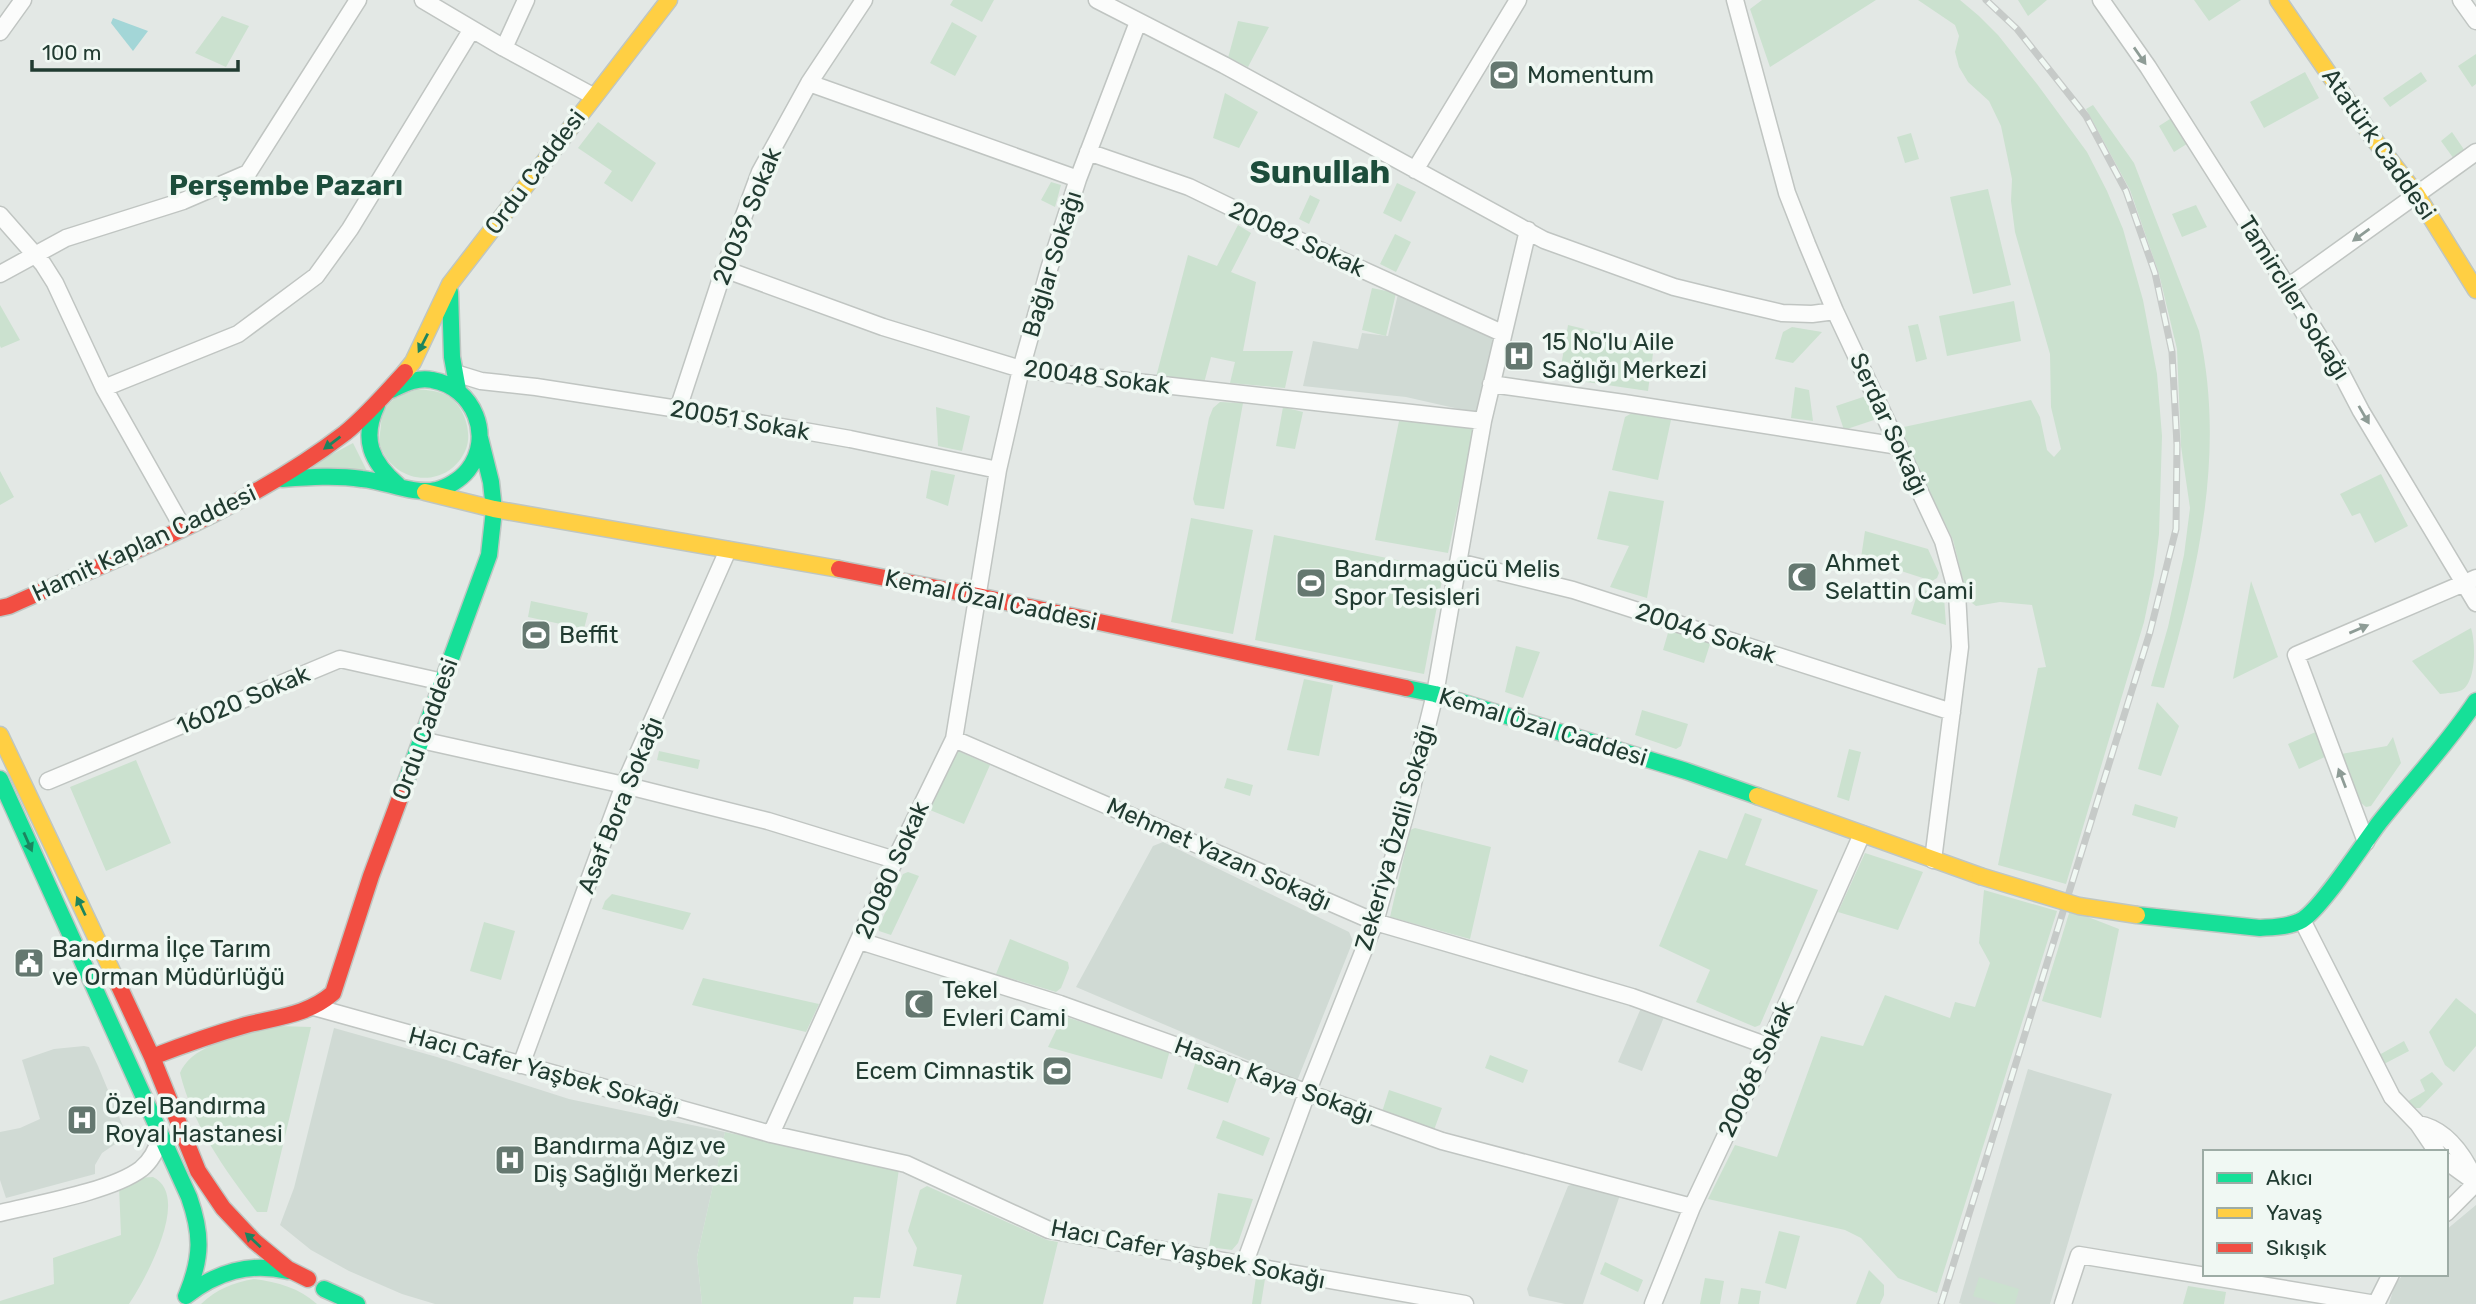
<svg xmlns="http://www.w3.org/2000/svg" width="2476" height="1304" viewBox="0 0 2476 1304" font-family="Rubik,sans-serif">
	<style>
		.built { fill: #d0dad4 }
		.green { fill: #cbe1cf }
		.water { fill: #a3d6d7 }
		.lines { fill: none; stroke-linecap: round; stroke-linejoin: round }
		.street-casing { stroke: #c0c5c2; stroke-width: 19 }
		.fast-casing { stroke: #bfc6c2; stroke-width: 19 }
		.slow-casing { stroke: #bfc6c2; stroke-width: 19 }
		.jam-casing { stroke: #bfc6c2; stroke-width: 19 }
		.street { stroke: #fbfcfb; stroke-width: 16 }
		.fast { stroke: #16e098; stroke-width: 16 }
		.slow { stroke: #ffcf43; stroke-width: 16 }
		.jam { stroke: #f24e42; stroke-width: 16 }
		.rail-casing { stroke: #c6cac8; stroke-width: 7 }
		.rail { stroke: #f0f8f3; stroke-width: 4.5; stroke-dasharray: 13; stroke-linecap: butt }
		.slow-bridge-casing { stroke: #bfc6c2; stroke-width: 19; stroke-linecap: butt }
		.slow-bridge { stroke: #ffcf43; stroke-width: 16 }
		.oneway { fill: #8e9c96 }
		.oneway2 { fill: #1c855f }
		.labels { text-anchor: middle; stroke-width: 7; stroke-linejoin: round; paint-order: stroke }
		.poi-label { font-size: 24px; fill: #213b31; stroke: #f0f8f3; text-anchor: start }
		.street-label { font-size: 24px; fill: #213b31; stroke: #f0f8f3 }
		.quarter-label { font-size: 28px; font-weight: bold; fill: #1c4d3b; stroke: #f0f8f3 }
		.district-label { font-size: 32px; font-weight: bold; fill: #1c4d3b; stroke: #f0f8f3 }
	</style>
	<rect width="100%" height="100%" fill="#e3e8e5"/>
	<path class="built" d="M1398 294 1496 337 1481 414 1406 397 1303 386 1313 341 1358 349 1362 333 1388 336Z
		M1163 842 1349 932 1353 941 1297 1081 1076 987 1153 846Z
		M1641 1008 1664 1017 1642 1071 1618 1062Z
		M334 1028 437 1057 569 1099 725 1132 697 1257 702 1304H435L402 1294 349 1271 311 1250 280 1225 294 1188Z
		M84 1046 89 1047 98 1066 127 1136 102 1153 95 1165V1174L6 1198 0 1180V1132L20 1128 40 1119 22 1060 54 1049Z
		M2028 1069 2112 1094 2050 1304H1962L1959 1303Z
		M1576 1183 1620 1195 1583 1304H1565L1529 1296 1527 1289 1568 1186Z
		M2476 1205V1304H2389L2395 1284 2404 1274H2446V1230Z"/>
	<path class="green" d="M953 0H994L982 22 950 5Z
		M1762 0H1876L1770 67 1750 9Z
		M1918 0H1960L1979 16 1998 35 2037 84 2087 152 2107 191 2123 229 2143 300 2157 374 2162 436 2159 534 2154 575 2144 622 2066 884 1998 865 2038 668 2046 667 2032 605 2000 602 1976 606 1968 600 1953 540 1899 428 2031 400 2040 417 2047 450 2054 457 2061 449 2051 407 2050 354 2015 232 2011 201 2012 179 2001 126 1989 101 1968 82 1959 67 1955 52 1959 36 1955 25Z
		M2018 0H2047L2028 16Z
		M2194 0H2241L2209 21Z
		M222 16 249 26 226 67 195 53Z
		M1238 21 1269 27 1248 67 1228 58Z
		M952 22 977 36 955 76 930 63Z
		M2476 54V84L2472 87 2458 66Z
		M2305 72 2319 98 2264 128 2250 102Z
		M2421 72 2427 81 2390 107 2383 98Z
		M1225 93 1258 112 1239 148 1213 138Z
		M2093 105 2134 163 2199 331C2226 452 2198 572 2164 688L2151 686 2168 627 2184 555 2190 508 2181 446 2177 349 2159 274 2130 190 2086 109Z
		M2173 117 2190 142 2174 152 2159 126Z
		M598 122 656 163 632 202 604 183 612 171 578 148Z
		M2452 132 2465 151 2454 159 2441 141Z
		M1911 133 1919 159 1905 163 1897 137Z
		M1051 182 1061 185 1055 207 1041 200Z
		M1397 183 1416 192 1401 222 1383 213Z
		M1988 189 2011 285 1973 294 1950 197Z
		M1310 195 1320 200 1309 224 1299 219Z
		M2196 205 2207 227 2182 237 2172 214Z
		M1238 225 1251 233 1231 272 1256 282 1243 351H1293L1285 388 1230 383 1235 362 1211 357 1204 383 1156 377 1188 255 1217 266Z
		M1395 234 1411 242 1396 272 1380 264Z
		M1372 288 1396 293 1386 336 1362 330Z
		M2014 301 2021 341 1947 356 1939 316Z
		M0 305 20 340 1 348 0 346Z
		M1918 324 1927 359 1916 362 1908 326Z
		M1568 325 1654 346 1648 391 1559 378Z
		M1792 327 1822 332 1793 363 1775 359 1783 332Z
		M1795 387 1809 390 1813 421 1791 418Z
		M418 389C426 390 437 391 444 394 463 402 473 431 466 449 449 490 394 486 380 445 378 439 381 430 381 424 382 415 385 406 393 400 400 395 410 392 418 389Z
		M1866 396 1874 420 1844 430 1836 406Z
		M1220 402 1243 403 1224 509 1195 505 1193 499 1209 418 1213 408Z
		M936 407 970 416 962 451 938 446Z
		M1283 407 1303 412 1295 449 1276 446Z
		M1632 413 1671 420 1658 480 1612 470 1625 417Z
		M1399 421 1475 426 1448 553 1375 540Z
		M353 443 368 473 299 472Z
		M931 470 955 475 948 506 926 498Z
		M0 471 14 497 0 505Z
		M2381 474 2408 526 2375 543 2360 513 2352 516 2340 494Z
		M1609 491 1664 501 1647 598 1610 587 1629 546 1597 539Z
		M1191 518 1253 530 1233 634 1171 622Z
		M1865 531 1928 549 1939 573 1937 578 1932 581 1861 558Z
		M1274 535 1441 569 1443 575 1424 674 1255 640Z
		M2251 581 2278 657 2233 679Z
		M1919 588 1944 597 1946 625 1911 614Z
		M531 601 588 613 584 629 528 617Z
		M1670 626 1712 638 1704 663 1663 650Z
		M2471 628C2476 644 2476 682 2462 690 2456 693 2446 693 2440 694L2412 661Z
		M1516 646 1540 652 1523 698 1505 692Z
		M1304 679 1333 685 1319 756 1287 750Z
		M2157 702 2179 726 2161 776 2138 769Z
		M1642 710 1688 724 1681 746 1676 749 1635 735Z
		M2318 731 2329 755 2299 769 2288 744Z
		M2393 737 2401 763 2371 806 2366 807 2361 803 2341 754 2387 746Z
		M1849 749 1861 752 1849 801 1837 797Z
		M956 750 990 765 964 824 930 810Z
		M659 751 700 760 698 769 657 760Z
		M136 760 171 843 106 871 70 787Z
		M1227 778 1253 785 1250 796 1224 788Z
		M2135 804 2178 817 2175 828 2132 815Z
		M1745 813 1762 819 1745 865 1818 890 1760 1025 1755 1027 1696 1002 1710 970 1659 946 1699 850 1727 859Z
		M1415 828 1491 847 1470 939 1390 917 1410 830Z
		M1865 853 1923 872 1898 930 1838 912Z
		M908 872 919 876 891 935 879 931V926L903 874Z
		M1984 890 2057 911 1937 1293 1898 1278 1861 1238 1845 1230 1708 1199 1735 1145 1777 1157 1821 1036 1863 1046 1885 995 1950 1018 1955 1002 1975 1007 1990 963 1979 943Z
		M612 894 691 913 683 930 602 909 605 901Z
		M2070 910 2119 929 2101 1018 2042 1001Z
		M484 922 515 931 501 980 470 971Z
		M1010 939 1068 962 1069 968 1061 988 1056 992 996 974Z
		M703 978 819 1004 806 1032 692 1005Z
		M2456 998 2476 1014V1046L2454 1072 2445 1065 2429 1032Z
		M1063 1016 1170 1050 1162 1079 1048 1047Z
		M278 1026 311 1027 267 1212H257C225 1170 193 1126 180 1073 193 1042 248 1034 278 1026Z
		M2404 1041 2409 1051 2384 1064 2379 1055Z
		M1490 1055 1528 1070 1523 1083 1485 1068Z
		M1196 1061 1238 1075 1228 1103 1187 1089Z
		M2432 1072 2443 1084 2420 1108H2415L2405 1103 2425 1091 2420 1080Z
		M1389 1090 1442 1108 1434 1130 1382 1112Z
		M1223 1120 1270 1138 1263 1156 1216 1138Z
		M725 1132 899 1169 880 1298 854 1297 853 1304H702L697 1257Z
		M153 1177C192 1196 145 1280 129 1304H0V1301L54 1284 53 1258 121 1235 119 1186 137 1178Z
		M927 1186 1047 1240 1058 1242 1043 1304H956L962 1275 913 1266 917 1248 908 1231 920 1190Z
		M1218 1193 1253 1199 1238 1243 1232 1250 1209 1247Z
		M1779 1231 1800 1236 1786 1289 1765 1283Z
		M1605 1262 1643 1280 1638 1292 1600 1274Z
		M1869 1270 1884 1285V1295L1880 1304H1856Z
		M1256 1277 1265 1279 1261 1304H1252Z
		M1979 1277 2019 1289 2015 1304H1999L1973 1296Z
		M1705 1278 1724 1281 1720 1304H1700Z
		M254 1279C278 1282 299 1288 317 1304H201C217 1289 232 1283 254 1279Z
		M2188 1286 2226 1292 2224 1304H2183Z
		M1741 1288 1761 1291 1759 1304H1738Z"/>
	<path class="water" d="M113 18 148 31 133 51 111 23Z"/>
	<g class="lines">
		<g class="street-casing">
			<path id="street" d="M423 0 504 48 593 96
				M1097 0 1224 65 1544 240 1674 287 1735 302 1782 313 1812 314 1835 311
				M1735 0 1787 193 1807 244 1835 311 1943 541 1957 593 1960 647 1933 860
				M2101 0 2148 67 2337 365 2361 411 2476 603
				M2461 0 2476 21
				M0 32 23 0
				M504 48 526 0
				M809 83 1078 179
				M1088 152 1189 187 1319 250 1502 333
				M1415 170 1518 0
				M0 215 43 264 55 283 104 388 183 528
				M724 269 883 327 1021 369 1483 421
				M0 274 66 238 183 201 248 173 358 0
				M2288 287 2476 152
				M455 373 481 381 536 387 678 409 850 439 998 470
				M1491 384 1624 403 1899 446
				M104 388 238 334 316 276 350 229 472 29
				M678 409 724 269 760 172 809 83 864 0
				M1458 562 1573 590 1952 712
				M954 739 1375 922 1632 997 1768 1046
				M421 740 624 785 768 821 895 860
				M48 781 340 659 443 682
				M2366 842 2296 655 2476 578
				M2302 920 2392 1097 2418 1124 2437 1152
				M860 941 1060 1004 1442 1141 1692 1207
				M314 1007 771 1134 906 1164 1049 1230 1465 1304
				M521 1065 624 785 728 550
				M2418 1124C2447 1129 2465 1157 2476 1182
				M771 1134 895 860 954 739 998 470 1021 369 1049 269 1078 179 1138 22
				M2446 1161 2475 1182
				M0 1213C37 1204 112 1191 141 1169 152 1160 157 1150 160 1137
				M2446 1213 2476 1183
				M1244 1265 1307 1093 1375 922 1405 816 1435 694 1483 421 1528 230
				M1653 1304 1692 1207 1768 1046 1862 834
				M2063 1304 2079 1255 2376 1304
				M2376 1304 2391 1274"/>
		</g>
		<g class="fast-casing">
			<path id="fast" d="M450 292 452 357 458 390
				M377 405C361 439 371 462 398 485
				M282 479C309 477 336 475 362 479 386 481 413 495 436 490 447 488 461 479 468 470 494 437 474 387 432 380 417 377 404 384 391 390
				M1406 688 1435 694 1686 771 1757 796
				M0 779 189 1197C202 1234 202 1257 187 1294
				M401 795 489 555 494 510 491 482 480 438
				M2137 915 2260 928C2273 927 2290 927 2302 920 2321 909 2363 844 2379 823 2411 782 2447 745 2476 701
				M324 1289 357 1304
				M186 1296C217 1272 249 1262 288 1271"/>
		</g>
		<g class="slow-casing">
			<path id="slow" d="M2278 0 2373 138 2417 195 2476 290
				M405 372 413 362 450 284 669 0
				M425 492 494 509 839 569
				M0 735 119 986
				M1757 796 1980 876"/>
		</g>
		<g class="jam-casing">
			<path id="jam" d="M839 569 978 596 1406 688
				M0 608 9 606C123 555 245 510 345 433 367 415 386 393 405 372
				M119 986 152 1057 198 1171 223 1208 254 1241 288 1269 308 1279
				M152 1057C183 1045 214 1034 246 1025 277 1017 308 1015 333 993L371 876 401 795"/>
		</g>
		<use href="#street" class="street"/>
		<use href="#fast" class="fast"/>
		<use href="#slow" class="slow"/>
		<use href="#jam" class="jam"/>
		<g class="rail-casing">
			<path id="rail" d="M1941 1304 2150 632 2176 529 2177 445 2172 352 2155 273 2126 191 2086 116 2017 29 1986 0"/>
		</g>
		<use href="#rail" class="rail"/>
		<g class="slow-bridge-casing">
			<path id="slow-bridge" d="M1980 876 2079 906 2137 915"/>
		</g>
		<use href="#slow-bridge" class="slow-bridge"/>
	</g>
	<defs><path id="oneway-solid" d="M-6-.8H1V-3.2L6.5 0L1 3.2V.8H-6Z" transform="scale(1.75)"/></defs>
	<g class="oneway">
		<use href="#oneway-solid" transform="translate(2140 56) rotate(55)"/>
		<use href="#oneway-solid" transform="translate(2361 235) rotate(144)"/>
		<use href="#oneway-solid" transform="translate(2364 415) rotate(60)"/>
		<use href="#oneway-solid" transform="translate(2359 629) rotate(-23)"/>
		<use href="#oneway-solid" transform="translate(2342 778) rotate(-111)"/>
	</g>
	<g class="oneway2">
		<use href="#oneway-solid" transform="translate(423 343) rotate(117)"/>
		<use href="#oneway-solid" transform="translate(332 443) rotate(143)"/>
		<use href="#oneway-solid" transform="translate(28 842) rotate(66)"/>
		<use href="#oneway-solid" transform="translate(81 906) rotate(-115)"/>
		<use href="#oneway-solid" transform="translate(253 1240) rotate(-137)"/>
	</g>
	<defs>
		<g id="stadium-square" transform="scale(1.575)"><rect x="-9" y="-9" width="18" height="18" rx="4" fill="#657870" stroke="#f0f8f3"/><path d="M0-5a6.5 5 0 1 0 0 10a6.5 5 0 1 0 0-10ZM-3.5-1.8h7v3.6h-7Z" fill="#fff"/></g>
		<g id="hospital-square" transform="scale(1.575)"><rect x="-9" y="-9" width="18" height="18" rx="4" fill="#657870" stroke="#f0f8f3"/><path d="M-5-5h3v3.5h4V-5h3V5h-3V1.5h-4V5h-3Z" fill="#fff"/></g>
		<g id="mosque-square" transform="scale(1.575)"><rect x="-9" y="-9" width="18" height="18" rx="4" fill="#657870" stroke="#f0f8f3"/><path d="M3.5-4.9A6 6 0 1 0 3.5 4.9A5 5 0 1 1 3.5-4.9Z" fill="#fff"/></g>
		<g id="civic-square" transform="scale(1.575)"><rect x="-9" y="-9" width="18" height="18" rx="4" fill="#657870" stroke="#f0f8f3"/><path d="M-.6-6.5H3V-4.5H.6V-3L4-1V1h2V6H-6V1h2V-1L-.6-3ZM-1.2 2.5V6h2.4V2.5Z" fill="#fff"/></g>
	</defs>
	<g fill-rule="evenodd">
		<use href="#stadium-square" x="1504" y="75"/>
		<use href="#hospital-square" x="1519" y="356"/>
		<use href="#mosque-square" x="1802" y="577"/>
		<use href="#stadium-square" x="1311" y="583"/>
		<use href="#stadium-square" x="536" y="635"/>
		<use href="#civic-square" x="29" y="963"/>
		<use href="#mosque-square" x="919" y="1004"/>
		<use href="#stadium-square" x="1057" y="1071"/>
		<use href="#hospital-square" x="82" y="1120"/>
		<use href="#hospital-square" x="510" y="1160"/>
	</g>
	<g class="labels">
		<g class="poi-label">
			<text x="1527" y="83">Momentum</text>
			<text x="1542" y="350">15 No'lu Aile<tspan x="1542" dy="28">Sağlığı Merkezi</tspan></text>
			<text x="1825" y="571">Ahmet<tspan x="1825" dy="28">Selattin Cami</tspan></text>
			<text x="1334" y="577">Bandırmagücü Melis<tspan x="1334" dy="28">Spor Tesisleri</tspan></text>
			<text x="559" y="643">Beffit</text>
			<text x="52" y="957">Bandırma İlçe Tarım<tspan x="52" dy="28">ve Orman Müdürlüğü</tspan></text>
			<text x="942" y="998">Tekel<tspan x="942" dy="28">Evleri Cami</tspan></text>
			<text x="1034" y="1079" text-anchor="end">Ecem Cimnastik</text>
			<text x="105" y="1114">Özel Bandırma<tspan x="105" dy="28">Royal Hastanesi</tspan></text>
			<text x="533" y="1154">Bandırma Ağız ve<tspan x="533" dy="28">Diş Sağlığı Merkezi</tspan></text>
		</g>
		<g class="street-label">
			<text transform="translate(2379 144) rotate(55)" y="8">Atatürk Caddesi</text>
			<text transform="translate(535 172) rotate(-53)" y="8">Ordu Caddesi</text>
			<text transform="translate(747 216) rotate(-68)" y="8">20039 Sokak</text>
			<text transform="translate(1297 239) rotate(25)" y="8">20082 Sokak</text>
			<text transform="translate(1052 264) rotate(-73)" y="8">Bağlar Sokağı</text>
			<text transform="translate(2294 298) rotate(58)" y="8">Tamirciler Sokağı</text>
			<text transform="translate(1097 377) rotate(7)" y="8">20048 Sokak</text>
			<text transform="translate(740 420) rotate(10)" y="8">20051 Sokak</text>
			<text transform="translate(1889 424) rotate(65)" y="8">Serdar Sokağı</text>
			<text transform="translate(144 543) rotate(-25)" y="8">Hamit Kaplan Caddesi</text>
			<text transform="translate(991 600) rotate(12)" y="8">Kemal Özal Caddesi</text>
			<text transform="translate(1706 633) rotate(18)" y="8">20046 Sokak</text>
			<text transform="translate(243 700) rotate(-23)" y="8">16020 Sokak</text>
			<text transform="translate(1543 727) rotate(17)" y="8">Kemal Özal Caddesi</text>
			<text transform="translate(425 729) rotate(-70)" y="8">Ordu Caddesi</text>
			<text transform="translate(620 805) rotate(-68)" y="8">Asaf Bora Sokağı</text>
			<text transform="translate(1395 837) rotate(-74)" y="8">Zekeriya Özdil Sokağı</text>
			<text transform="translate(1219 854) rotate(24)" y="8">Mehmet Yazan Sokağı</text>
			<text transform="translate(892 870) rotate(-66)" y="8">20080 Sokak</text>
			<text transform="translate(1756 1069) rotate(-65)" y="8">20068 Sokak</text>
			<text transform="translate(544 1071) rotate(15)" y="8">Hacı Cafer Yaşbek Sokağı</text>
			<text transform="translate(1274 1080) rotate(20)" y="8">Hasan Kaya Sokağı</text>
			<text transform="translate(1188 1254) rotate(11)" y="8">Hacı Cafer Yaşbek Sokağı</text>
		</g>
		<g class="quarter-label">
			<text x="286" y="195">Perşembe Pazarı</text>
		</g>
		<g class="district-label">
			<text x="1320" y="183">Sunullah</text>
		</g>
	</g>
	<rect x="2203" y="1150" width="245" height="126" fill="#f0f8f3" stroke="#9daca5" stroke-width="2"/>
	<rect x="2217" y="1173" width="35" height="10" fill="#16e098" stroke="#9daca5" stroke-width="2"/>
	<text x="2266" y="1185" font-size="21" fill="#213b31">Akıcı</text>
	<rect x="2217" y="1208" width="35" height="10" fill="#ffcf43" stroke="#9daca5" stroke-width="2"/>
	<text x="2266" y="1220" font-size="21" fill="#213b31">Yavaş</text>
	<rect x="2217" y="1243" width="35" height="10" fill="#f24e42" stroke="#9daca5" stroke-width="2"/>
	<text x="2266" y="1255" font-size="21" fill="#213b31">Sıkışık</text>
	<path d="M32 60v10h206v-10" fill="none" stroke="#213b31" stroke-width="3.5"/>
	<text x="42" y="60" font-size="21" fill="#213b31" stroke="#f0f8f3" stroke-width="5" paint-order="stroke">100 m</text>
</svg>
